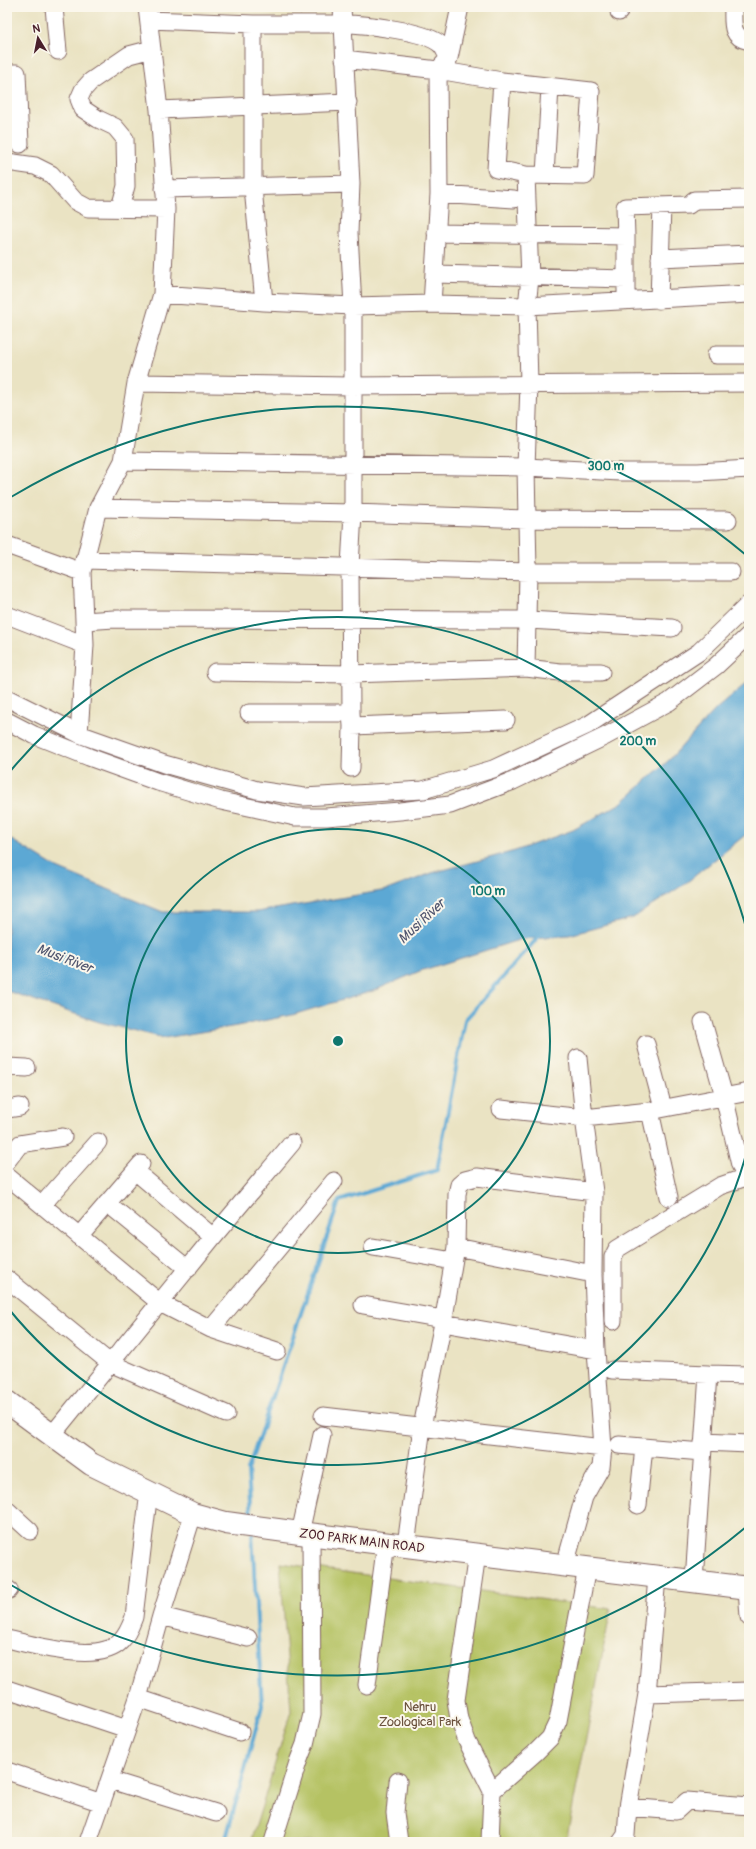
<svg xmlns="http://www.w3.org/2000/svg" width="756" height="1849" viewBox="0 0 756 1849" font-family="Pangolin,sans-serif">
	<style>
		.green { fill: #b5c264; stroke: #807048 }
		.water { fill: #5ba8d4; stroke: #526480 }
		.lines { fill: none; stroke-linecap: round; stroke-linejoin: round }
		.stream { stroke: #5ba8d4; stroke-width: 4 }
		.minor-casing { stroke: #826460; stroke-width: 19 }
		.major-casing { stroke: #826460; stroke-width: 24 }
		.minor { stroke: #fff; stroke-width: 17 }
		.major { stroke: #fff; stroke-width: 22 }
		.ring { fill: none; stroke: #0f766e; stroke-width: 2 }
		.labels { text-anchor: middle; stroke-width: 4; stroke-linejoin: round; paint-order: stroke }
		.street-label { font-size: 13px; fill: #4a1f2b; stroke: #fbf7ec }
		.park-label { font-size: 13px; fill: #6a503c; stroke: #fbf7ec }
		.water-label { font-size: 14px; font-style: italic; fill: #51566f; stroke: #fbf7ec }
		.centre { fill: #0f766e; stroke: #fbf7ec; stroke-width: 2 }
		.ring-label { font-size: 12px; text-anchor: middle; font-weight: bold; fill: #0f766e; stroke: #fbf7ec; stroke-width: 4; stroke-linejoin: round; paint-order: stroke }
	</style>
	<rect width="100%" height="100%" fill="#fbf7ec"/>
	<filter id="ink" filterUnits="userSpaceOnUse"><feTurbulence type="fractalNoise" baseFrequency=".025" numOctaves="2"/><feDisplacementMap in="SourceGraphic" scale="8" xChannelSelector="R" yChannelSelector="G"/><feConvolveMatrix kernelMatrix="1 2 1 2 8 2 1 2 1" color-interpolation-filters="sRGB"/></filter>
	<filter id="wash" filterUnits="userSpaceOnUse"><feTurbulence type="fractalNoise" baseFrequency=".012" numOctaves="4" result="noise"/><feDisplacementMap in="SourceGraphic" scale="16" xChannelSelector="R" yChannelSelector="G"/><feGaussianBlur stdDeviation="0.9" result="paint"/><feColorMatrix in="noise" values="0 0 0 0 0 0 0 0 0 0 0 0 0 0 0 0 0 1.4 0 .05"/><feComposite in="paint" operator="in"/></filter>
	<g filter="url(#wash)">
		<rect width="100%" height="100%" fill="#eae3c3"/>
		<path class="green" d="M280 1563 611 1609 566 1842H251L291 1711Z"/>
		<path class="water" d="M749 681V832L686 883 633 918 569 935 522 939 420 971 373 991 292 1015 237 1026 164 1038 99 1022 7 991V837L57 868 163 912H257L387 890 432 873 515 851 573 830 621 803 669 760 716 709Z"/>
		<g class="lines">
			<path class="stream" d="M251 1519 248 1470 339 1201 437 1170 465 1020 541 934
				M225 1842 262 1706 252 1534"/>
		</g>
	</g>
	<g filter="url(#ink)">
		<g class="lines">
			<g class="minor-casing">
				<path id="minor" d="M54 7 58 51
					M342 7 343 24C362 24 428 31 441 45 444 48 446 54 449 58L438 70
					M733 7C733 23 730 37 749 41
					M619 12V7
					M149 20 253 24H343L351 184 349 233 353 306V513L350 566 351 713
					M253 24V188L264 302
					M449 58 460 7
					M344 59 438 70 439 194 432 304
					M438 70 502 81 591 91 585 176 526 175 496 169 502 81
					M7 73H17L20 144
					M159 110 348 102
					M7 162 35 166 51 174 75 201 88 208 166 209
					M526 175 530 278 527 306 529 384 526 467 528 572 526 668 560 672H601
					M545 175 550 87
					M164 189 351 184
					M439 194 514 199
					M120 208 126 186 125 139 115 127 98 119 83 109 79 99 83 90 91 81 129 55 152 49
					M436 233 626 236V300
					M626 236 625 207 689 205 694 200 749 199
					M660 258 749 254
					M434 274 626 279
					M162 294 264 302 353 306 432 304 527 306 749 294
					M659 300 662 206
					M716 355H749
					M136 383 351 386 749 383
					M123 461 526 467 620 472H698L749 469
					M98 508 353 513 527 519 728 520
					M7 545 82 572
					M84 560 528 572H731
					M7 615 85 645
					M84 621 114 619 528 620 672 628
					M215 672 351 674 526 668
					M7 698 79 734 164 764 257 790 304 797 423 790 493 769 588 725 699 652 749 604
					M249 713H351L352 726 506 720
					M7 721 34 735 89 757 158 782 221 801 295 817H326L400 811 450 805 513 781 606 736 669 702 716 666 749 635
					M79 734 85 645 82 572 98 508 123 461 136 383 162 294 166 209 159 110 147 7
					M351 768 352 726
					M703 1022 724 1096 740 1165
					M646 1044 663 1108
					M7 1067 27 1068
					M7 1109 20 1107
					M501 1109 584 1118 578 1058
					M650 1111 669 1197
					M7 1161 20 1144 63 1137
					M135 1171 213 1237
					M7 1176 160 1303 211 1329 277 1351
					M107 1203 188 1269
					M42 1205 98 1142
					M79 1236 141 1164
					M373 1247 453 1261
					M456 1247 593 1274
					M7 1279 110 1363 226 1414
					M363 1305 443 1319
					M613 1321V1257L617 1249 720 1186 749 1176
					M443 1323 596 1350
					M211 1329 334 1181
					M612 1370 708 1374
					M323 1416 603 1448 596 1350 593 1274 594 1192 584 1118 650 1111 749 1092
					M52 1435 213 1237 292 1143
					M703 1442 749 1444
					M619 1445 702 1452
					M638 1505 644 1447
					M7 1510 30 1531
					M300 1533 322 1435
					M406 1545 422 1427 443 1323 456 1247 457 1194 459 1185 465 1180 477 1177 594 1192
					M477 1554 456 1700 459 1719 467 1741 492 1791 490 1842
					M565 1565 584 1497 601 1467 603 1448
					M694 1581 708 1374 749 1375
					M747 1588 749 1617
					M7 1589 9 1590
					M161 1616 248 1638
					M7 1639C34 1645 99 1665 121 1641 128 1634 131 1625 134 1617L149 1491
					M367 1685 386 1543
					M7 1689 127 1729
					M647 1694 749 1691
					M138 1698 240 1732
					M7 1771 102 1803
					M110 1780 216 1813
					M398 1781 395 1813 399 1842
					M492 1791 535 1753 550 1738 558 1721 587 1568
					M628 1807 676 1811 687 1801 749 1806
					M88 1842 138 1698 161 1616 193 1514
					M273 1842 298 1762 305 1744 312 1714 311 1534
					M621 1842 626 1835 628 1807 647 1694 657 1577"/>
			</g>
			<g class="major-casing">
				<path id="major" d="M7 1402 91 1464 193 1514 226 1523 300 1533 749 1588"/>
			</g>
			<use href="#minor" class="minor"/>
			<use href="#major" class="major"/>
		</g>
	</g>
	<g class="ring">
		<circle cx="338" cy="1041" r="212"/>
		<path d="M748 1147A424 424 0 0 1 8 1308M8 774A424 424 0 0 1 748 935"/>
		<path d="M746 1527A635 635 0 0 1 11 1585M11 497A635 635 0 0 1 746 555"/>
	</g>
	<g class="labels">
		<g class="street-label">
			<text transform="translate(362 1540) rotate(7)" y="5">ZOO PARK MAIN ROAD</text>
		</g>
		<g class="park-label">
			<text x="420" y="1711">Nehru<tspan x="420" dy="15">Zoological Park</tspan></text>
		</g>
		<g class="water-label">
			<text transform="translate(421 921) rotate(-43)" y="5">Musi River</text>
			<text transform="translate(65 958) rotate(21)" y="5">Musi River</text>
		</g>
	</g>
	<circle cx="338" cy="1041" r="6" class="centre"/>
	<g class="ring-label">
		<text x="606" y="470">300 m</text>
		<text x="638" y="745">200 m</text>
		<text x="488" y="895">100 m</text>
	</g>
	<rect width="756" height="1849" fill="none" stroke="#fbf7ec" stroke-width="24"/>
	<g transform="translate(38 38) rotate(350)" stroke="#fbf7ec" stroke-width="3" paint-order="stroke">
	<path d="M0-3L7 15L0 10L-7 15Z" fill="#4a1f2b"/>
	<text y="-6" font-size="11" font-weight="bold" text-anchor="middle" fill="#4a1f2b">N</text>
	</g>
</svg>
